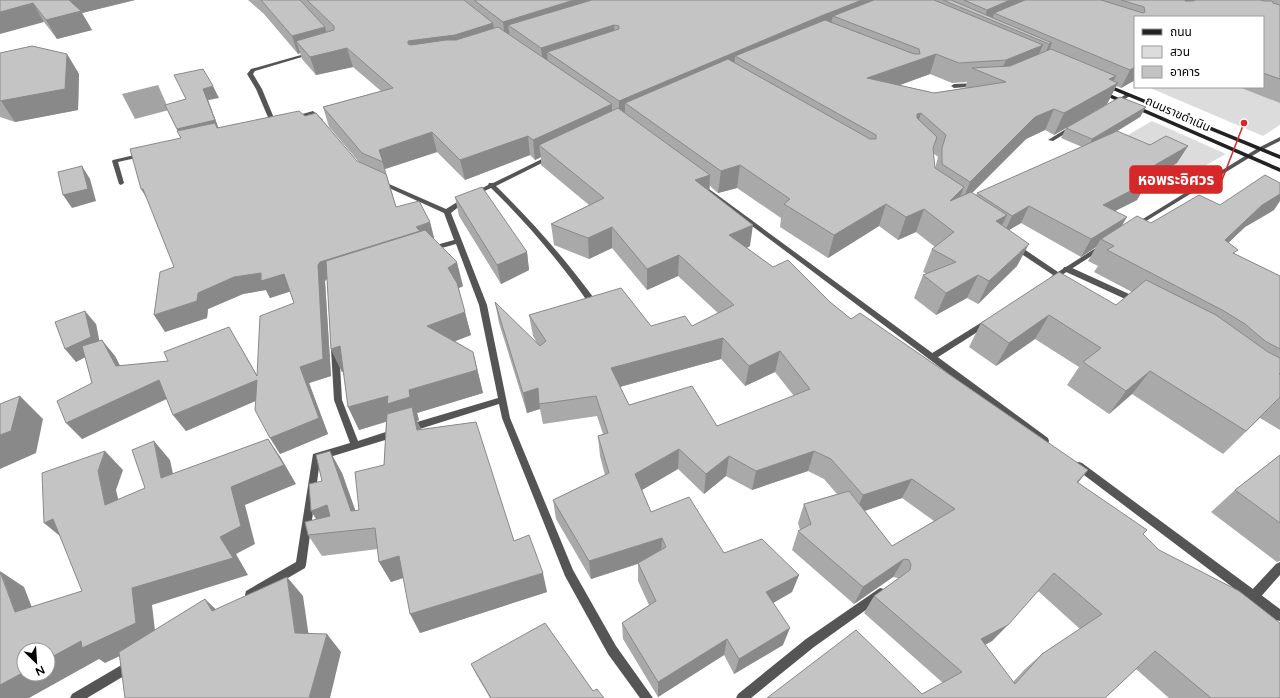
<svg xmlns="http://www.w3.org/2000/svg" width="1280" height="698" viewBox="0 0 1280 698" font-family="'Varela Round','Noto Sans Thai',sans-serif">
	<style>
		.green { fill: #dcdcdc }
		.water { fill: #a3a3a3 }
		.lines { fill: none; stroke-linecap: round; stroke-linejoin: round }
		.service { fill: #555; fill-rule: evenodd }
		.minor { fill: #555; fill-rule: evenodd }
		.tertiary { fill: #555; fill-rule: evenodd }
		.secondary { fill: #222; fill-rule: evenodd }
		.wall { fill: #a9a9a9; fill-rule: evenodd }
		.shaded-wall { fill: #898989 }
		.building { fill: #c4c4c4; stroke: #898989; fill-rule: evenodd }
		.labels { text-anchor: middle; stroke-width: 3.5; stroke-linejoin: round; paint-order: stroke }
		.far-street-label { font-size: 12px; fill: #000; stroke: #fff }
		.leader { fill: none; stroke: #d62828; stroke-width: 1.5 }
		.callout-dot { fill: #d62828; stroke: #fff; stroke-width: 1.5 }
		.callout { fill: #d62828; stroke: #d62828; stroke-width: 1.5 }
		.callout-label { font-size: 15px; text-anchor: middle; font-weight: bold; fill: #fff }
	</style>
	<rect width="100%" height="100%" fill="#fff"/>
	<path class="green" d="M1148 87H1247L1280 99V125L1263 136Z
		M1152 121 1226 154 1161 190 1092 156Z"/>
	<path class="water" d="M158 85 169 110 135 119 122 94Z"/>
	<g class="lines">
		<path class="service" d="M1128 93 1131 95 1130 96 1115 105 1110 104Z
			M1074 124 1077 126 1076 127 1053 141 1048 140Z
			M1064 267H1070L1140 299 1141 301 1140 303H1134L1064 271 1063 269Z
			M1280 562V575L1258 600 1254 601 1250 600 1249 596 1250 592 1276 564Z
			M880 588 884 589 885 593 884 597 814 647 751 698H736L738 694 806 639Z"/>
		<path class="minor" d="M308 53 312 54 255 71 253 74 262 89 276 123 267 125V123L270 122 256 89 247 74 251 69Z
			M977 83 980 85 979 86 954 88 951 86 954 84Z
			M313 111 323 120V122H319L312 115 295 119 292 117Z
			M1280 137V141L1262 150 1138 226H1134L1133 225 1258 148Z
			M143 153 145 154V156L118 162 124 183 121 185 119 184 112 161 113 160Z
			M550 155 553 157 552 158 496 186C533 222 566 260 596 301L597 303 596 305H590C561 263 528 224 491 188L476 195H472L471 194 488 185 489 183H493Z
			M380 180 446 209 462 199H466L467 200 451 213 487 305 510 418 573 570 616 646 653 698H640L608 654 565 576 502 418 499 404 410 432 407 431 406 428 407 425 498 398 479 305 456 244 431 251 428 249 429 247 454 240 444 213 378 183 377 182Z
			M1014 245H1018L1058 272 1099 246H1103L1104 248 1054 280 1050 278 1053 275 1014 249 1013 247Z
			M987 319 991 322 990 324 935 359H929L928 357 929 355Z
			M335 346 339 349 342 400 358 441 395 429 398 430 399 433 398 436 395 437 320 460 306 565 305 568 250 600 246 599 245 595 246 591 296 562 313 454 350 443 334 400 331 349Z
			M130 660 134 662 136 666 134 670 87 698H70L72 694Z"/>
		<path class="tertiary" d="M705 186 1048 438 1049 441 1048 444 1045 445 1042 444 703 189V187Z
			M1079 462 1082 463 1280 609V621L1276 620 1076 469 1074 466 1076 463Z"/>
		<path class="secondary" d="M1103 84H1107L1280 155V159L1103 86Z
			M1099 91H1103L1280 168V172L1099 93Z"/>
	</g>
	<path class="wall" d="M0 0H135L82 13 92 30 57 39 44 22Z
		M248 0H1280V103L1239 87H1263V17H1135V80L1121 88 1116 86 1107 104 1054 135 1045 130 1026 139 972 193 976 195 977 193 1082 147 1061 138 1066 128 1146 107 1140 117 1116 132 1177 163 1146 181 1137 200 1115 211 1122 226 1151 223 1220 205 1274 210 1245 227 1229 242 1235 254 1280 276V430L1260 418 1223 454 1132 394 1109 414 1067 385 1079 367 1035 339 996 366 969 347 981 323 1116 305 1132 292 1094 272 1098 266 1088 261 1096 247 1081 257 1021 223 1009 230 1017 266 978 304 967 298 936 315 914 298 923 275 927 274 923 272 932 249 935 247 916 232 898 240 879 226 828 258 780 227 781 218 737 188 718 193 710 186 709 191 750 246 747 248 773 267 830 302 851 319 1088 470 1078 483 1143 534 1280 698H1169L1136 669 1105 698 922 694 943 683 864 613 874 596 899 578H898L893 577 854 604 792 550 798 531 800 530 798 523 804 504 837 494 824 479 808 471 752 490 726 476 704 494 678 469 642 490 651 512 724 553 799 575 792 592 773 603 783 645 734 674 724 655 658 697 623 639 622 623 649 605 638 581V564L591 579 556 519 553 500 605 475 600 456 598 436 603 434 597 416 543 424 540 409 527 413 499 323 495 302 538 345 533 336 529 315 651 326H692L718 313 678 276 647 290 612 248 589 259 554 245 551 224 589 205 541 165V157L535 160 530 155 465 180 437 152 385 169 396 207 430 222 434 238 433 239 463 286 458 288 471 335 455 341 473 352 483 393 417 413 419 420 417 421 421 429 514 541 547 592 420 633 403 578 391 582 379 562 378 549 322 556 308 535 316 519 311 511 322 481 342 473 355 510H359L384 465 386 422 359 430 343 372H342L331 349 327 278 325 281 331 376 309 383 328 434 280 454 256 401 186 431 173 415 167 399 82 439 92 383 85 357 76 362 96 324 99 341 115 356 120 366 168 361 239 344 257 375 294 303 290 291 270 298 266 290 243 294 208 309 207 318 165 332 174 267 181 138 165 105 219 98 208 100 218 127 359 162 329 127 323 107 381 91 353 67 316 75 302 59 300 53 298 54 264 14ZM930 74 952 83 967 82 965 88 934 93 899 85ZM933 153 938 157 935 168ZM721 359 745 386 775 372 794 396 717 426 629 405 620 387ZM902 498 934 521 892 546 865 511ZM1038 591 1080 629 1042 654 1025 669 1013 682 985 645 992 641Z
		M0 53 67 54 79 74 78 110 15 122 0 117Z
		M455 197 527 252 529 270 501 284 459 216Z
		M1280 455V561L1277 562 1211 512 1235 490Z
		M471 664 593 691 604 698H490L476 674Z"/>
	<path class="shaded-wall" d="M68 0H135L82 13 92 30 57 39 46 20Z
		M574 0H630L508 25 510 38 505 39 503 22Z
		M862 0H894L833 16 830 28 735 56 734 70 625 103V117L619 120V101L821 16Z
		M1010 0H1043L994 13 992 20 985 17 987 10Z
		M1185 0H1203L1176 16Z
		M33 3 44 22 0 34V12Z
		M493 23 496 41 412 62 408 44V41Z
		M614 25 615 43 547 52 548 64 543 66 541 48Z
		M325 27 330 44 296 41 300 53 298 54 292 36Z
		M1052 43 1044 61 1042 62 1049 44Z
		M1043 45 1034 65 998 78 1006 60Z
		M347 48 353 67 316 75 310 57Z
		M67 54 79 74 78 110 15 122 1 101Z
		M936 54 930 74 862 99 867 78Z
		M1135 67V80L1121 88 1130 70Z
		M1116 76 1111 86 1118 83 1107 104 1054 135 1064 113 1109 79Z
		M213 86 219 98 208 100 220 132 183 142 177 129 203 89Z
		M612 104V123L539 145 541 157 535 160 533 140Z
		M1146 107 1140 117 1087 149 1092 139Z
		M1054 109 1045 130 1026 139 961 204 970 182 1035 117Z
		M921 113 914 135 917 114Z
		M432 132 437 152 385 169 388 182 379 150Z
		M528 136 530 155 465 180 460 160Z
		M1188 146 1177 163 1125 193 1136 176Z
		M740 165 737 188 718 193 721 171Z
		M82 166 90 179 96 201 72 208 63 195Z
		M710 175 709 196 695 180Z
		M1148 182 1137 200 1093 222 1103 205Z
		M964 187 955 210 942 223 950 201Z
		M141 189H143L151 205Z
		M1280 194V201L1274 210 1245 227 1208 262 1225 240 1262 205Z
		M886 204 879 226 828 258 834 235Z
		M1029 206 1021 223 1004 233 1012 216Z
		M924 209 916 232 898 240 906 217Z
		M1007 215 996 238V221Z
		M1127 217 1117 234 1101 239 1096 247 1081 257 1091 239Z
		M430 222 434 238 423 242 425 248 327 279 325 281 331 376 309 383 328 434 280 454 270 438 300 367 318 265 320 262Z
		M753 225 750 246 727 256 729 235Z
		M612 227V248L589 259 588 238Z
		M1029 244 1017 266 978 304 989 281Z
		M527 252 529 270 501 284 497 265Z
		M679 255 678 276 647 290V269Z
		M457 262 463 286 454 291 448 268Z
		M261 273 284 274 292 291 270 298 266 290 243 294 208 309 207 318 165 332 154 315 198 293 234 277Z
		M978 275 967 298 936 315 946 293Z
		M85 311 96 324 101 349 76 362 65 349Z
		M465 312 471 335 435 349 427 326Z
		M1049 315 1035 339 996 366 1009 343Z
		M723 338 721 359 612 389 611 368Z
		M102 340 115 356 129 383 116 366Z
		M340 346 351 369 342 372 331 349Z
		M780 351 775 372 745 386 749 366Z
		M473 352 483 393 417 413 419 420 417 421 421 430 426 452 394 419 359 430 348 407 409 390Z
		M1150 371 1132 394 1109 414 1126 391Z
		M159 380 172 396 82 439 66 423Z
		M257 380 266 396 186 431 173 415Z
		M538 388 540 409 527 413 523 393Z
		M20 396 43 419 36 453 0 469V435Z
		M268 439 281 458 296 484 245 505 255 544 236 554 248 575 152 605 156 639 105 663 99 659 29 698H0V685L24 672V674H48V659L132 588 220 537 231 487Z
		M154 441 170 460 178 497 161 478Z
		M679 449 678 469 635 494V474Z
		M105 451 123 470 116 490 124 523 105 505 98 471Z
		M330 451 342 473 362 529 351 511Z
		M814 451 808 471 752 490 756 471Z
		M729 456 726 476 704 494 706 474Z
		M1088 470 1072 490 1077 482Z
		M912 479 902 498 855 514 863 495Z
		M327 505 340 526 325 532 311 511Z
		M53 519 66 541 44 523Z
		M662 538 661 556 591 579 589 561Z
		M399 556 409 576 391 582 379 562Z
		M904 559 893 577 854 604 863 587Z
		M0 571 24 587 40 628 15 612Z
		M543 573 547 592 420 633 410 614Z
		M799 575 792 592 761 610 766 592Z
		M287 577 303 596 311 651 295 633Z
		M205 599 225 618 212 611Z
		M1008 625 992 641 966 655 981 639Z
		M790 628 783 645 734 674 739 659Z
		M327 634 341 652 330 698H309Z
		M727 639 724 655 658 697V682Z"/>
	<path class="building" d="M0 0H69L81 11 46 20 33 3 0 12Z
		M261 0H300L325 27 292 36Z
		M307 0H464L493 23 455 35 408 41V44L411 45 446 40H456L498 27 612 104 533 140 528 136 460 160 432 132 379 150 383 162 362 153 323 107 393 88 347 48 310 57 296 41 334 30V26Z
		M474 0H574L503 22Z
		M592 0H862L821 16 619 101 547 52 619 29V26L614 25 541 48 508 25Z
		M874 0H934L1043 45 1006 60 959 63 936 54 867 78 934 93 1006 82 972 68 1010 66 1051 49 1116 76 1109 79 1118 83 1064 113 1054 109 1035 117 970 182 942 164V148L946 135 921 113 917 114V118L937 137 933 148 935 168 964 187 950 201 971 192 1007 215 996 221 1029 244 989 281 978 275 946 293 923 275 956 262 932 249 954 232 924 209 906 217 886 204 834 235 784 204 790 199 740 165 721 171 625 103 728 59 870 139H876V135L735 56 825 20 914 54H920L919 49 833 16Z
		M943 0H951L1052 43 1049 44Z
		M964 0H1010L987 10Z
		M1025 0H1101L1143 13 1145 12 1144 7 1121 0H1185V1H1193L1196 0H1260L1264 1H1272L1273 3 1280 5V79L1263 73V17H1135V67L1130 70 994 13Z
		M32 46 67 54 65 89 0 101V53Z
		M203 69 213 86 203 89 215 120 177 129 165 105 186 99 174 75Z
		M1120 97 1146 107 1092 139 1066 128Z
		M618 108 710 175 695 180 753 225 729 235 773 267 788 260 830 302 851 319 860 313 1088 470 1077 482 1147 530 1143 534 1159 550 1239 591 1280 623V698H1211L1155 651 1105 698H767L856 630 922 694 962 672 874 596 910 570 911 565 909 560 904 559 863 587 798 531 811 524 804 504 849 491 892 546 955 509 912 479 863 495 831 459 814 451 756 471 729 456 706 474 679 449 635 474 651 512 689 497 724 553 762 539 799 575 766 592 790 628 739 659 727 639 658 682 622 623 656 601 638 563 666 547 662 538 589 561 553 500 609 473 598 436 608 433 596 396 539 404 538 388 523 393 495 302 540 346 546 341 529 315 621 288 651 326 685 316 692 326 734 305 679 255 647 269 612 227 588 238 551 224 604 198 539 145ZM723 338 749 366 780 351 810 389 717 426 692 386 629 405 611 368ZM1054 573 1102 614 1042 654 1015 684 981 639 1008 625Z
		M299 111 305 116 316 113 357 161 386 174 396 207 419 201 430 222 416 227 420 231 320 262 318 265 323 359 300 367 319 418 270 438 255 410 257 380 173 415 159 380 66 423 57 401 92 383 82 346 102 340 116 366 168 361 164 352 229 327 257 376 260 316 294 303 284 274 261 281V273L234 277 198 293 197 301 154 315 160 272 174 267 143 189H141L130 149 181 138 177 131 215 123 217 128Z
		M1117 131 1150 145 1166 136 1188 146 1136 176 1148 182 1103 205 1127 217 1091 239 1029 206 1012 216 977 193Z
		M82 166 88 189 63 195 58 172Z
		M1265 175 1280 183V194L1262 205 1225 240 1238 250 1233 253 1280 276V349L1265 341 1245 324 1224 311 1107 250 1114 246 1101 239 1137 216 1151 223 1199 195 1220 205Z
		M482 187 527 252 497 265 455 197Z
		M425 230 457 262 448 268 457 283 465 312 427 326 473 352 477 370 409 390 410 397 387 404 388 396 348 407 340 346 331 349 326 261Z
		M1059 272 1116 305 1146 280 1216 315 1268 352 1280 358V373L1279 374H1280V397L1246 431 1150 371 1126 391 1083 362 1101 348 1049 315 1009 343 981 323Z
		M85 311 91 337 65 349 55 322Z
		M20 396 11 431 0 435V404Z
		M412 407 417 430 476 422 514 541 529 535 543 573 410 614 399 556 379 562 375 528 308 535 305 522 330 516 327 505 311 511 309 484 322 481 316 455 330 451 351 511 359 510 355 472 384 465 387 414Z
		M268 439 284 465 231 487 241 526 220 537 233 558 132 588 136 623 82 648 81 641 48 659V650H24V672L0 685V572L15 612 82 591 53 519 44 523 42 473 105 451 98 471 105 505 145 488 132 450 154 441 161 478Z
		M1280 455V523L1235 490Z
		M287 577 295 633 327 634 309 698H125L119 652 205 599 212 611Z
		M545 623 593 691 597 689 604 698H491L471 664Z"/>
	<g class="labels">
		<g class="far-street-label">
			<text transform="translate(1178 114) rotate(24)" y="4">ถนนราขดำเนิน</text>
		</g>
	</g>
	<path class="leader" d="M1244 123L1222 180"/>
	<circle class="callout-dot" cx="1244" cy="123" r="4"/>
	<rect class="callout" x="1130" y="166" width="92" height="27" rx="4"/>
	<g class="callout-label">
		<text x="1176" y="185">หอพระอิศวร</text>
	</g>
	<rect x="1134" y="16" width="130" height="72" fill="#ffffff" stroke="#999999"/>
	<rect x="1142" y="29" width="20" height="6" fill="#222222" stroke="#999999"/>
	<text x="1170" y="36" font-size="12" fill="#000000">ถนน</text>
	<rect x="1142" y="46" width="20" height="12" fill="#dcdcdc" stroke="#999999"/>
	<text x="1170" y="56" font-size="12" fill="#000000">สวน</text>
	<rect x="1142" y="66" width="20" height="12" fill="#c4c4c4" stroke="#999999"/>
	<text x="1170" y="76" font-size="12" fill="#000000">อาคาร</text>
	<g transform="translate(36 662) rotate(155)"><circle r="19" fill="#ffffff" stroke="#999999"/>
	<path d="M0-3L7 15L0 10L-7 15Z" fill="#000000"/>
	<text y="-6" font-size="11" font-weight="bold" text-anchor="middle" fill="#000000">N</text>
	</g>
</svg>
